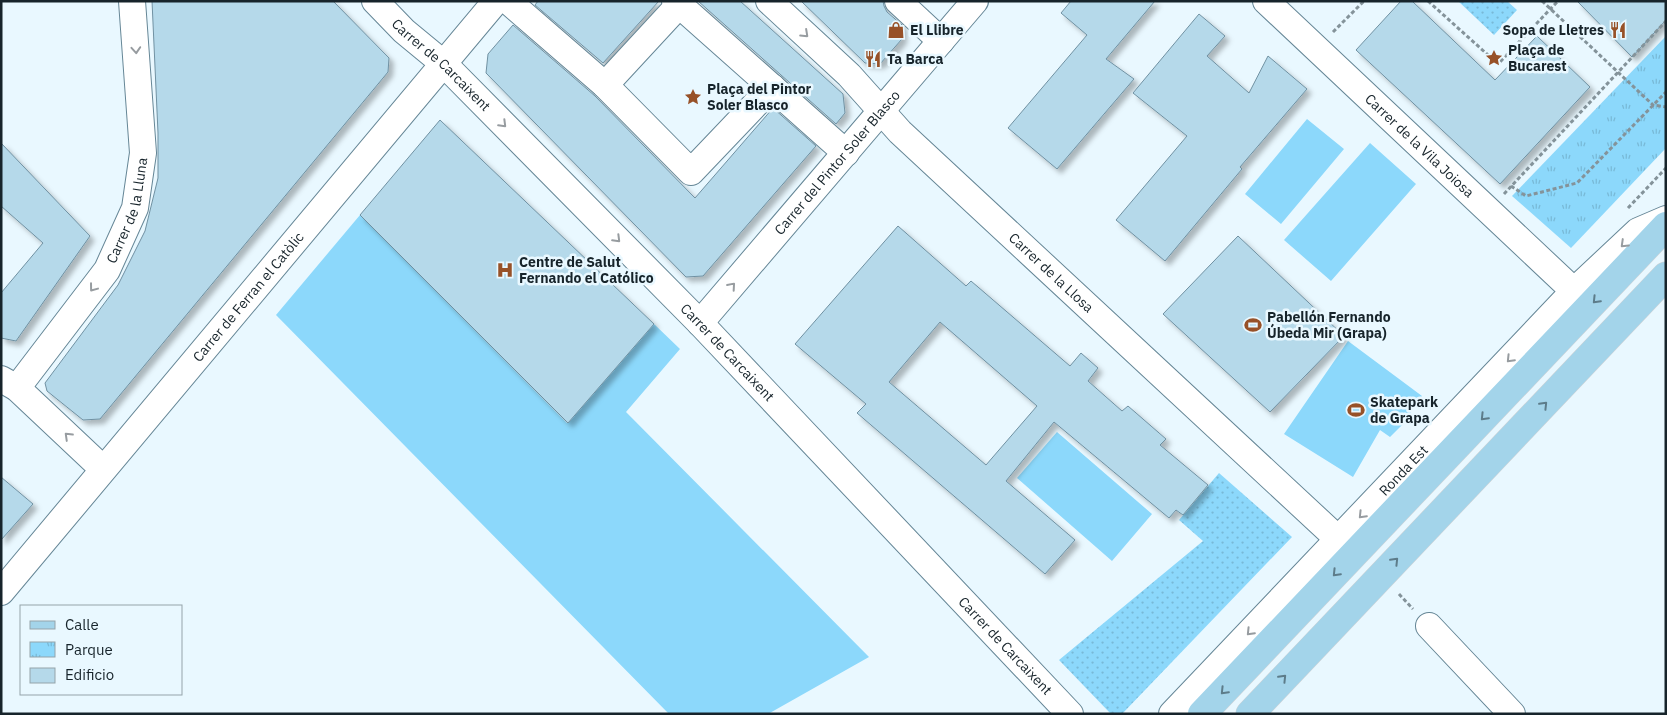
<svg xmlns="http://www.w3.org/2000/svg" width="1667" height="715" viewBox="0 0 1667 715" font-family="'IBM Plex Sans',sans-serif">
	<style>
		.grass { fill: url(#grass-dots) }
		.park { fill: url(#park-tufts) }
		.garden { fill: #8cd8fb }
		.building { fill: #b5d9ea; stroke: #7091a2; fill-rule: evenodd; filter: url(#shadow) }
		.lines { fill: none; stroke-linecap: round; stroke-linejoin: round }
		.minor-casing { stroke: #658696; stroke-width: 28 }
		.major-casing { stroke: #d1d3d5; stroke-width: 29 }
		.path { stroke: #84939a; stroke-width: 3; stroke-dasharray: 4 2.5; stroke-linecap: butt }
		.minor { stroke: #fff; stroke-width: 26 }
		.major { stroke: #a3d4ea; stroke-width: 28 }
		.oneway { stroke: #979ca0 }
		.oneway2 { stroke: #5d7c8a }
		.labels { text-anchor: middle; stroke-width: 5; stroke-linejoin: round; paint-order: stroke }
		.poi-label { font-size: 14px; font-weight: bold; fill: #17242b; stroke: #e9f8ff; text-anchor: start }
		.street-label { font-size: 14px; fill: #17242b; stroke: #e9f8ff }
	</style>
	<defs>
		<pattern id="grass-dots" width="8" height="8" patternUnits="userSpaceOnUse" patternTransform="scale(1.25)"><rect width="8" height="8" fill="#8cd8fb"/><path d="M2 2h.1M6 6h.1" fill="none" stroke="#78b9d7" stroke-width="1.8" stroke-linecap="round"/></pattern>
		<pattern id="park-tufts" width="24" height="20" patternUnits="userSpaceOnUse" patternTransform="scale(1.25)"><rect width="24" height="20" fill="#8cd8fb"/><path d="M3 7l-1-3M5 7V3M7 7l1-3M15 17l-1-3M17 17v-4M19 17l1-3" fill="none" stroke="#78b9d7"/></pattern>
		<filter id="shadow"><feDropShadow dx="4.5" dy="4.5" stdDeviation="2.5" flood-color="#0004"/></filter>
	</defs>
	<rect width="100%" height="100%" fill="#e9f8ff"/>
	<path class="grass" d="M1458 1H1507L1517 10 1494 35Z
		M1219 473 1292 537 1122 714H1111L1059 660 1203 541 1179 520Z"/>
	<path class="park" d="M1666 36V148L1571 248 1512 196Z"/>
	<path class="garden" d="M1307 119 1344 149 1281 224 1245 194Z
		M1370 143 1416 184 1331 281 1284 240Z
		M360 215 567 423 654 324 680 349 626 412 869 657 768 714H669L276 315Z
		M1348 341 1422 396 1403 424 1390 437 1380 430 1353 477 1284 434Z
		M1057 432 1152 514 1112 561 1017 478Z"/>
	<path class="building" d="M152 1H333L389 58 388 72 100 419 83 420 47 391 45 383 118 285 145 231 158 178V133Z
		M538 1H659L603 63 535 5Z
		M698 1H740L843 94 845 113 836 124Z
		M801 1H883L884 6 887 12 902 25V39L880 64 865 63Z
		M1071 1H1155L1106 59 1134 79 1057 169 1008 128 1087 35 1061 13Z
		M1401 1H1412L1495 80 1537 36 1590 87 1500 184 1356 50Z
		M1577 1H1666V20L1632 57Z
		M1199 14 1225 36 1207 56 1249 93 1268 56 1307 89 1240 167 1242 169 1165 261 1116 220 1187 136 1133 93Z
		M513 25 595 96 695 198 773 108 816 146 703 276 686 277 486 73 488 54Z
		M440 120 654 324 568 423 360 215Z
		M1 143 90 236 16 341 1 338V293L43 243 1 206Z
		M898 226 966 286 971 281 1070 366 1081 353 1098 368 1088 381 1122 411 1128 406 1166 439 1160 445 1208 485 1183 515 1176 510 1169 518 1054 422 1006 481 1075 540 1045 574 857 413 866 404 795 344ZM940 322 1037 406 986 465 889 382Z
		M1238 236 1344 336 1270 412 1163 314Z
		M1 477 33 504 1 540Z"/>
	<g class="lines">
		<g class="minor-casing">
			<g id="minor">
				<path id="s1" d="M375 1 404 31 444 64 700 323 1070 714"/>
				<path d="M508 1 605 85"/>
				<path d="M675 1 846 153"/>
				<path id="s2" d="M769 1 849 75 900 132 1338 539"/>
				<path d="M898 1 941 41"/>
				<path id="s3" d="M1266 1 1574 291"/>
				<path d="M679 5 605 85 691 172 772 87"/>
				<path id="s4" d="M700 323 975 1"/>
				<path d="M1 379 17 388 103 469"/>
				<path id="s5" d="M17 388 107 270 135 208 143 153 132 1"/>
				<path id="s6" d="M1 592 496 1"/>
				<path d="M1429 626 1512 714"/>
				<path id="s7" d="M1172 714 1574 291 1638 231 1666 219"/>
			</g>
		</g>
		<g class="major-casing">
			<path id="major" d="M1202 714 1666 226
				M1250 714 1666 276"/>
		</g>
		<path class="path" d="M1428 1 1498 64 1558 1
			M1542 1 1653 105 1666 107
			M1333 32 1364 1
			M1511 186 1526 196 1577 183 1666 92
			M1504 194 1666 21
			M1628 208 1666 168
			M1399 594 1413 609"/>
		<use href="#minor" class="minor"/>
		<use href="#major" class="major"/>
	</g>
	<defs><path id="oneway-chevron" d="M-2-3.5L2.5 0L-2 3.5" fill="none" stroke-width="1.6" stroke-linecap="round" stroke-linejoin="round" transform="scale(1.25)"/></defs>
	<g class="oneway">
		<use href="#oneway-chevron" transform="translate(805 34) rotate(43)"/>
		<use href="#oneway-chevron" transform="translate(136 50) rotate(86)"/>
		<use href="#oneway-chevron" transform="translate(503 124) rotate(45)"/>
		<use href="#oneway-chevron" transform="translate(617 239) rotate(45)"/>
		<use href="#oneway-chevron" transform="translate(1624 244) rotate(136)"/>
		<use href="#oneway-chevron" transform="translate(732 286) rotate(-49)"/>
		<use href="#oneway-chevron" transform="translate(93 288) rotate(127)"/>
		<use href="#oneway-chevron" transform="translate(1510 359) rotate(134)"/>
		<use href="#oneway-chevron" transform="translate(68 436) rotate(-136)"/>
		<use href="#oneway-chevron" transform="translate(1362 515) rotate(134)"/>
		<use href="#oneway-chevron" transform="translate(1250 632) rotate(134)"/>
	</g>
	<g class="oneway2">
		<use href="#oneway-chevron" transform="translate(1596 300) rotate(134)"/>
		<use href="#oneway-chevron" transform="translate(1544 405) rotate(-46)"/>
		<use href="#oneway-chevron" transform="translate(1484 417) rotate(134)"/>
		<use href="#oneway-chevron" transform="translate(1395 561) rotate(-46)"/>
		<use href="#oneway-chevron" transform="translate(1336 573) rotate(134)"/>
		<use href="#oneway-chevron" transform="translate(1283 678) rotate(-46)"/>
		<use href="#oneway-chevron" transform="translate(1224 691) rotate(134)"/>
	</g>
	<defs>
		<g id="shop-bare" transform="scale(1.35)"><path d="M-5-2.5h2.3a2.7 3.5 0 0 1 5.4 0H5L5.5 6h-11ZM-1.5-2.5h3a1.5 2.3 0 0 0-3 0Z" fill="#975128" stroke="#e9f8ff" stroke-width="2.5" paint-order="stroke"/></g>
		<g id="restaurant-bare" transform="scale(1.35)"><path d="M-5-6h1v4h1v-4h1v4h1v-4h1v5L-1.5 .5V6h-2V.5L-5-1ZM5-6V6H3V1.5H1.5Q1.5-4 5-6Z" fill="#975128" stroke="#e9f8ff" stroke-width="2.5" paint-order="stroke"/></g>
		<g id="sight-bare" transform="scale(1.35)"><path d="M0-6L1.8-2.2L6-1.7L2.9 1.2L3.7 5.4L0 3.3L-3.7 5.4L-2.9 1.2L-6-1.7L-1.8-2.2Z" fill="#975128" stroke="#e9f8ff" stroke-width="2.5" paint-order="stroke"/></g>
		<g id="hospital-bare" transform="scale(1.35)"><path d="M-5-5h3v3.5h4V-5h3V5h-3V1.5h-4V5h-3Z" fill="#975128" stroke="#e9f8ff" stroke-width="2.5" paint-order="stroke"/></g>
		<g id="stadium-bare" transform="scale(1.35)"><path d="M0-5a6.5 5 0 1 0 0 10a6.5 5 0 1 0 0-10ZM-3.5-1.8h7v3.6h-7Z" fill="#975128" stroke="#e9f8ff" stroke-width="2.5" paint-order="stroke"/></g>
	</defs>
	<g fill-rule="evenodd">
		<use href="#shop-bare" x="896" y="30"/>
		<use href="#restaurant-bare" x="1618" y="30"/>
		<use href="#sight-bare" x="1494" y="58"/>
		<use href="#restaurant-bare" x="873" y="59"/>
		<use href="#sight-bare" x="693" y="97"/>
		<use href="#hospital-bare" x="505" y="270"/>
		<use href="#stadium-bare" x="1253" y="325"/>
		<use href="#stadium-bare" x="1356" y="410"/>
	</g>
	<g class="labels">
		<g class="poi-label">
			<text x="910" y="35">El Llibre</text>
			<text x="1604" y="35" text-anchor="end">Sopa de Lletres</text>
			<text x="1508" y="55">Plaça de<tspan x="1508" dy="16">Bucarest</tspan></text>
			<text x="887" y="64">Ta Barca</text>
			<text x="707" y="94">Plaça del Pintor<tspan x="707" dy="16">Soler Blasco</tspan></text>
			<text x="519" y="267">Centre de Salut<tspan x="519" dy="16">Fernando el Católico</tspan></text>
			<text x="1267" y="322">Pabellón Fernando<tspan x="1267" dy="16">Úbeda Mir (Grapa)</tspan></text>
			<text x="1370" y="407">Skatepark<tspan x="1370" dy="16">de Grapa</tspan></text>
		</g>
		<g class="street-label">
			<text dy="5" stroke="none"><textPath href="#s1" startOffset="92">Carrer de Carcaixent</textPath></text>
			<text dy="5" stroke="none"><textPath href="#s3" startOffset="211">Carrer de la Vila Joiosa</textPath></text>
			<text dy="5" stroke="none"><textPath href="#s4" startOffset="211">Carrer del Pintor Soler Blasco</textPath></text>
			<text dy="5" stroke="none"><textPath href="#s5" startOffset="212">Carrer de la Lluna</textPath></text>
			<text dy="5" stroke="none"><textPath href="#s2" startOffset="392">Carrer de la Llosa</textPath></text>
			<text dy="5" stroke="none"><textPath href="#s6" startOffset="385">Carrer de Ferran el Catòlic</textPath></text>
			<text dy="5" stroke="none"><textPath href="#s1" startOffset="498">Carrer de Carcaixent</textPath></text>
			<text dy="5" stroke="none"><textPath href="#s7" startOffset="336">Ronda Est</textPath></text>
			<text dy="5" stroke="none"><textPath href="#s1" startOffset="902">Carrer de Carcaixent</textPath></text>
		</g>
	</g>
	<rect width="1667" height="715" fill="none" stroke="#17242b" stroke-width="5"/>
	<rect x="20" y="605" width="162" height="90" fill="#e9f8ff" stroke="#95a3aa"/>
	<rect x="30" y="621" width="25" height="8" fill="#a3d4ea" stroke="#95a3aa"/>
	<text x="65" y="630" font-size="15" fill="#17242b">Calle</text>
	<rect x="30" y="642" width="25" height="15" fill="url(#park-tufts)" stroke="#95a3aa"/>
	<text x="65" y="655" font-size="15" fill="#17242b">Parque</text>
	<rect x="30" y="668" width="25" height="15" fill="#b5d9ea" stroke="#95a3aa"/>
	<text x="65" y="680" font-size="15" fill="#17242b">Edificio</text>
</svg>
